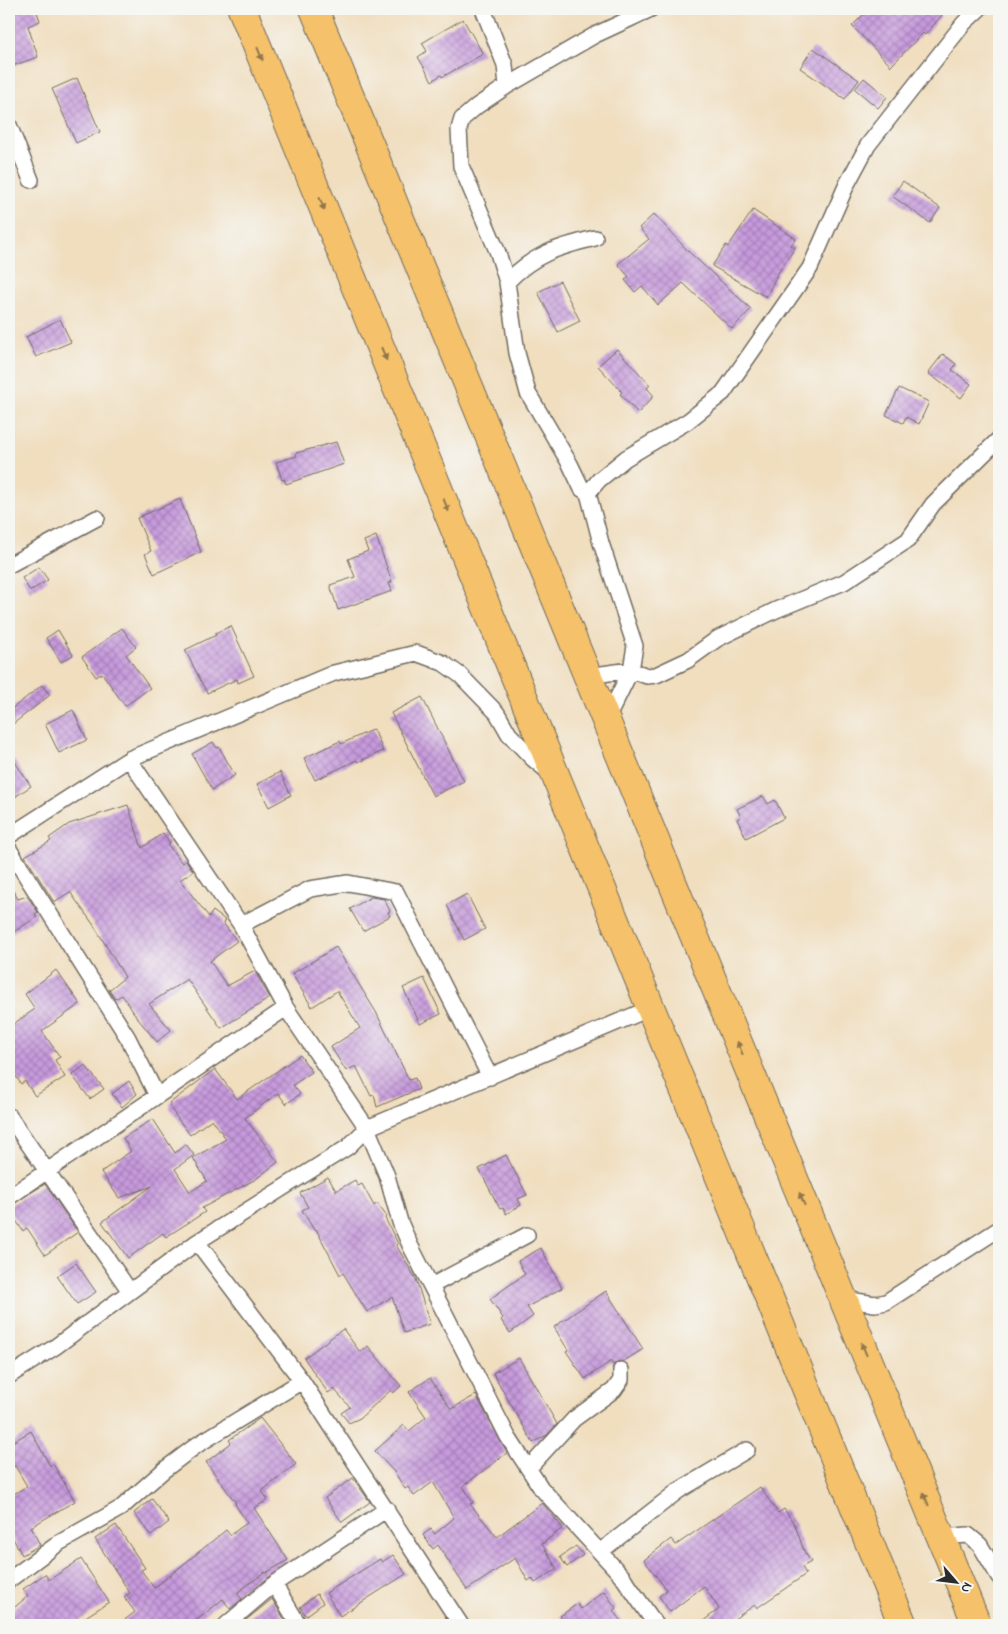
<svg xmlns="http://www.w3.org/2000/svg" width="1008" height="1634" viewBox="0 0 1008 1634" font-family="'Indie Flower',sans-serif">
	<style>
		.building { fill: url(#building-cross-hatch) }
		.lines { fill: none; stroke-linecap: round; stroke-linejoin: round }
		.minor-casing { stroke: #706a5f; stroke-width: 18 }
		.motorway-casing { stroke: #706a5f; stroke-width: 30 }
		.minor { stroke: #fff; stroke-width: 15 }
		.motorway { stroke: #f5c16b; stroke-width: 28 }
		.oneway { fill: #90764b }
	</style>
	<defs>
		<pattern id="building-cross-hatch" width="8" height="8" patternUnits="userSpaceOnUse" patternTransform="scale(1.25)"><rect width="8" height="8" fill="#c79add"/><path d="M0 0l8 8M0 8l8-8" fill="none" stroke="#a27eb3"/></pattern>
	</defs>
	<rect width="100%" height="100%" fill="#f6f6f2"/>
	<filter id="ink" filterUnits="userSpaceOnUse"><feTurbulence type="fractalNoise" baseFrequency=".02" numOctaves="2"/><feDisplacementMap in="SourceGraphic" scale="10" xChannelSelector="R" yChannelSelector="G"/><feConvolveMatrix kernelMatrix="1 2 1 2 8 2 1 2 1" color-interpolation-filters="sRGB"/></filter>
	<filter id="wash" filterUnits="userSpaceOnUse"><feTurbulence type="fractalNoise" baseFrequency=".0096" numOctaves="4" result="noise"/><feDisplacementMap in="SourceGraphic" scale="20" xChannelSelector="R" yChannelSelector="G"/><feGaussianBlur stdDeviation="1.12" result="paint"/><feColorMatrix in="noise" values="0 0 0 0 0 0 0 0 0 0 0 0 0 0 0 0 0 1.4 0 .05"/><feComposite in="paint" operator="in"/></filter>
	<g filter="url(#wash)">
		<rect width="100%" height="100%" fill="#f0debf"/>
		<g id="blocks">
			<path class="building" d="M9 9H36L40 21 28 26 38 57 9 67Z
				M869 9H935L942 15 925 35 923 33 891 66 852 26Z
				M463 19 483 54 442 77 441 75 432 81 418 57 427 51 422 43Z
				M813 48 859 80 845 99 800 68Z
				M77 78 100 132 76 143 52 89Z
				M864 78 887 97 878 108 855 89Z
				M903 181 940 208 930 223 892 196Z
				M753 210 796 239 791 245 795 248 778 273 766 297 712 266 726 245 728 247Z
				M654 214 688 251 751 309 732 329 683 283 658 305 642 286 635 292 625 280 629 277 618 264 649 239 639 228Z
				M560 281 580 321 558 332 538 292Z
				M60 319 71 342 36 357 26 337Z
				M617 349 650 385 647 388 654 396 638 413 620 394 622 392 598 366Z
				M943 354 956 364 952 370 971 384 961 398 928 373Z
				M899 388 929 402 919 424 906 417 903 423 886 415Z
				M336 442 344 464 286 484 284 479 282 480 276 462 297 456 296 453Z
				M180 499 201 552 154 574 145 554 151 551 137 518Z
				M376 536 392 582 389 583 392 591 338 610 330 585 355 577 348 559 368 551 364 541Z
				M39 567 48 580 30 591 22 578Z
				M231 626 254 676 238 683 237 679 207 693 185 650 216 635 215 633Z
				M122 628 136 647 126 655 150 688 125 706 102 673 96 677 82 657Z
				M58 630 73 655 61 662 46 638Z
				M42 685 50 695 9 727V711Z
				M422 697 464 781 433 796 391 713Z
				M73 710 87 740 59 753 45 724Z
				M374 729 383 751 358 762 357 760 315 780 304 758 340 741 341 744Z
				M213 742 217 748 219 747 235 775 212 790 192 754Z
				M9 753 31 786 9 801Z
				M280 772 291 795 269 807 257 784Z
				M763 796 768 804 775 800 784 818 746 838 737 819 741 817 737 809Z
				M128 805 142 848 163 833 170 843 168 845 182 863 186 860 193 871 180 880 209 917 213 911 225 920 223 923 237 941 210 961 227 986 255 971 270 998 221 1028 187 979 149 1004 171 1030 157 1042 138 1019 122 995 115 999 109 990 125 977 93 924 70 892 54 902 25 856 51 841 49 838 69 824Z
				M9 884 18 899 27 896 38 912 35 914 37 917 9 935Z
				M467 894 485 929 464 940 447 905Z
				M371 897 384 899 390 911 388 912 390 916 363 931 350 909Z
				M336 947 376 1012 409 1080 415 1078 419 1089 377 1107 374 1095 371 1096 356 1066 346 1071 331 1047 360 1028 337 991 312 1007 292 974Z
				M56 970 80 1004 42 1031 60 1057 55 1060 65 1077 35 1096 25 1081 21 1084 9 1066V1027L35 1009 25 994Z
				M424 978 441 1014 420 1024 403 988Z
				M300 1055 312 1072 293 1085 300 1094 286 1104 278 1093 245 1118 278 1162 256 1179 202 1208 205 1212 166 1237 163 1233 128 1258 102 1222 152 1186 119 1198 101 1172 131 1151 123 1138 153 1119 175 1153 186 1144 194 1155 175 1169 190 1192 207 1181 193 1158 226 1139 212 1119 190 1135 170 1108V1103L215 1069 237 1099Z
				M85 1065 104 1089 90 1099 72 1075Z
				M129 1081 137 1094 122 1107 112 1094Z
				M506 1155 527 1195 518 1199 521 1205 506 1214 503 1208 500 1209 479 1169Z
				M328 1177 336 1191 355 1180 358 1186 362 1184 374 1206 377 1203 387 1217 385 1218 398 1244 396 1245 416 1279 430 1324 404 1333 392 1297 367 1312 343 1273 340 1275 316 1229 314 1230 302 1210 308 1207 300 1193Z
				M45 1184 78 1232 45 1255 27 1228 23 1231 9 1210V1206Z
				M541 1248 562 1288 527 1307 533 1316 510 1333 501 1320 503 1318 490 1299 525 1274 518 1261Z
				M76 1263 96 1292 77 1304 57 1276Z
				M606 1291 643 1349 624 1361 617 1362 613 1365 611 1361 585 1379 566 1351 568 1350 554 1327Z
				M343 1329 360 1352 368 1346 401 1386 393 1393 391 1390 360 1418 349 1423 341 1413 350 1407 334 1389 328 1393 304 1358Z
				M519 1358 557 1424 547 1435 533 1443 493 1373Z
				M430 1378 451 1409 476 1395 507 1453 463 1486 473 1503 470 1504 497 1537 542 1503 563 1528 542 1544 557 1569 535 1583 532 1578 528 1581 515 1558 467 1590 438 1545 433 1549 423 1535 431 1529 435 1534 454 1518 433 1482 414 1496 408 1487 405 1489 395 1473 375 1451 404 1425 409 1431 426 1417 409 1392Z
				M260 1418 296 1464 262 1491 268 1500 254 1508 288 1560 266 1573 265 1572 237 1593 242 1599 230 1609 223 1599 191 1625H118L135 1612 124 1597 130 1593 95 1539 116 1525 145 1568 141 1570 154 1588 226 1530 230 1535 247 1523 235 1504 236 1503 206 1462 231 1443 229 1440Z
				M31 1431 50 1466 53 1464 75 1501 31 1527 40 1545 22 1555 9 1531V1497L27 1486 15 1466 9 1469V1444Z
				M353 1478 370 1502 342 1522 325 1498Z
				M760 1487 778 1513 784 1509 795 1525 804 1551 811 1562 802 1567 806 1574 757 1608 755 1605 725 1625H698L719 1609 704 1586 670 1612 659 1596 667 1590 644 1560 671 1539 676 1545Z
				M152 1499 169 1522 151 1536 134 1513Z
				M576 1546 583 1555 567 1567 560 1557Z
				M393 1555 406 1574 340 1616 326 1593 380 1559 382 1562Z
				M81 1559 109 1602 73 1625H9V1612L28 1596 23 1589 45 1574 49 1580Z
				M604 1591 616 1608 613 1611 624 1625H567L560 1616 577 1604 581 1609Z
				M317 1594 323 1603 306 1616 300 1607Z
				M272 1599 286 1622 281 1625H240Z"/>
		</g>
	</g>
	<g filter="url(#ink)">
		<use href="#blocks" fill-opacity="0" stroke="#706a5f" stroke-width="1"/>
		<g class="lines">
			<g class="minor-casing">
				<path id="minor" d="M483 9 505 65 507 86 477 106 462 119 459 129 461 166 498 253 507 282 517 353 528 393 570 464 582 489 588 493
					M507 86 595 35 651 9
					M9 125 31 180
					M507 282C534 254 558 247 595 238
					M9 565 97 518
					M587 676 631 670 647 676 656 675 688 660 717 639 776 610 844 582 908 540 933 504 999 439
					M606 721 631 670 635 646 601 543 588 493 599 480 626 458 688 421 723 393 810 268 847 184 868 145 964 23 979 9
					M129 759 241 925 286 1008 367 1128 387 1176 400 1222 410 1245 508 1437 541 1488 622 1576 656 1625
					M9 836 129 759 334 673 416 653 443 663 460 675 497 713 509 734 533 759 550 773
					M9 849 128 1038 157 1096
					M241 925 310 889 348 883 396 892 490 1077
					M9 1116 129 1290
					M9 1197 286 1008
					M197 1242 302 1381 461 1625
					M431 1286 527 1235
					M843 1299 875 1304 886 1302 999 1229
					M9 1376 55 1347 197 1242 348 1147 367 1128 651 1008
					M529 1468 574 1419 614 1390 621 1380V1370
					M941 1537 968 1535 980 1545 999 1577
					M601 1551 678 1491 747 1450
					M9 1580 59 1543 121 1508 164 1470 197 1445 302 1381
					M274 1584 299 1625
					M226 1625 274 1584 387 1509"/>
			</g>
			<g class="motorway-casing">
				<path id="motorway" d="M242 9 903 1625
					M314 9 977 1625"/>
			</g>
			<use href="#minor" class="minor"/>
			<use href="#motorway" class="motorway"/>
		</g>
		<defs><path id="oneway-solid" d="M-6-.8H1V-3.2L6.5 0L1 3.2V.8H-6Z" transform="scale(1.25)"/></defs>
		<g class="oneway">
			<use href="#oneway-solid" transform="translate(260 54) rotate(68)"/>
			<use href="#oneway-solid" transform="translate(322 204) rotate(68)"/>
			<use href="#oneway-solid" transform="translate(384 354) rotate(68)"/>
			<use href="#oneway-solid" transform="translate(446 505) rotate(68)"/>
			<use href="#oneway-solid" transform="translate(740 1048) rotate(-112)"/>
			<use href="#oneway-solid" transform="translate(802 1199) rotate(-112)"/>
			<use href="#oneway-solid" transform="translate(864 1349) rotate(-112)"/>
			<use href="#oneway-solid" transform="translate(926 1499) rotate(-112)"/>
		</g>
	</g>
	<rect width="1008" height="1634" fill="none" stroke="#f6f6f2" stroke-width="30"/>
	<g transform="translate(956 1582) rotate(118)" stroke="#f6f6f2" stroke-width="4" paint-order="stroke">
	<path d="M0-4L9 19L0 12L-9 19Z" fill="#2b2b2b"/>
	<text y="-8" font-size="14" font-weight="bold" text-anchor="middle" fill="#2b2b2b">N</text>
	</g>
</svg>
